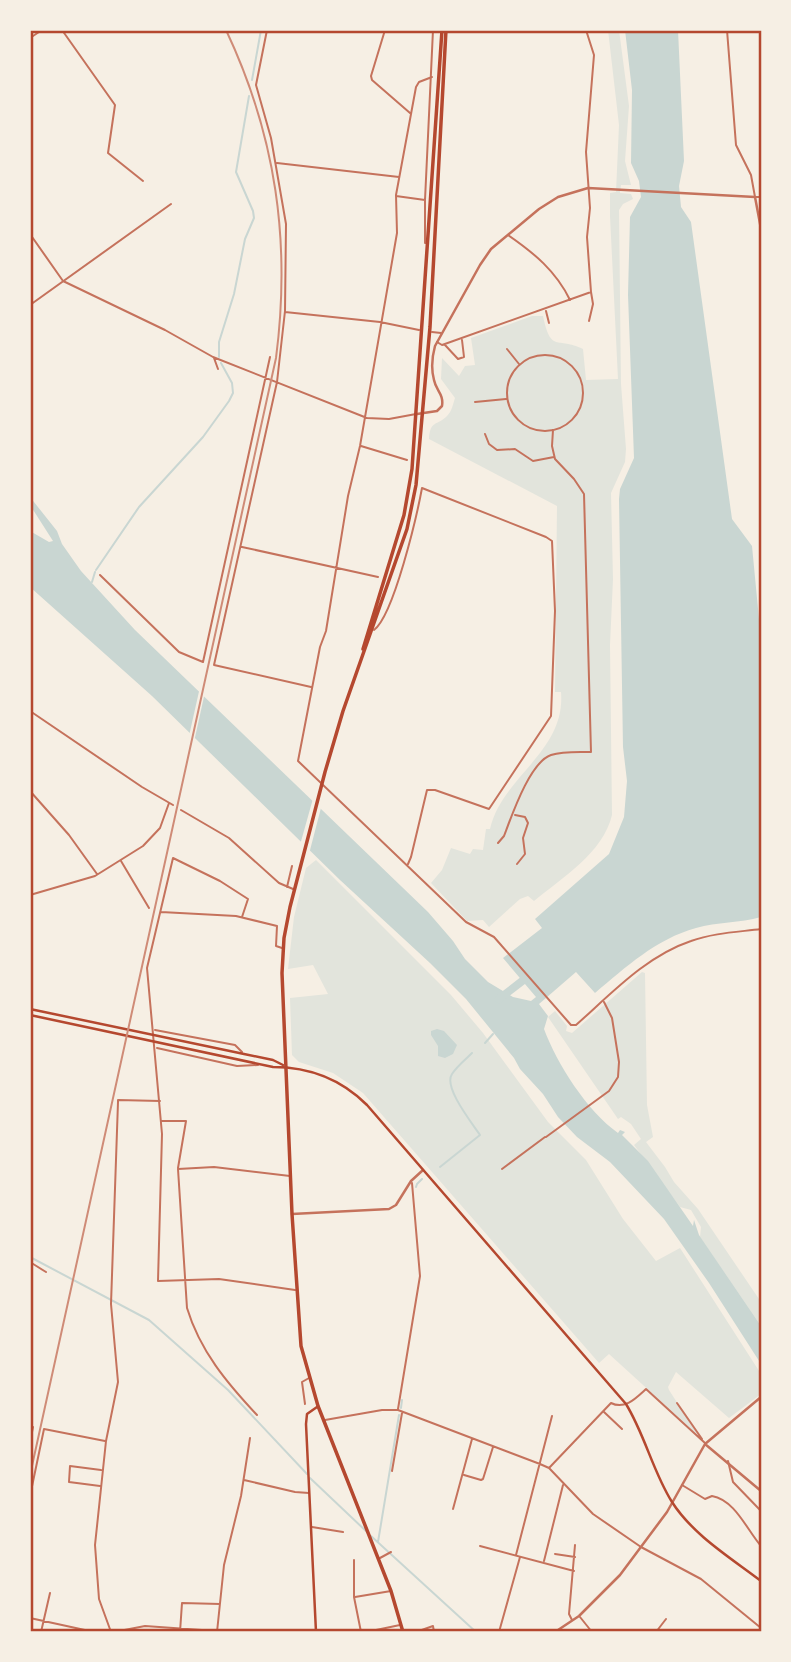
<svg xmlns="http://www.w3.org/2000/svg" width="791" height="1662" viewBox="0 0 791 1662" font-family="'Alegreya Sans',sans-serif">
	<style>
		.green { fill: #e2e4dc }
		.water { fill: #c9d6d2 }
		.pier { fill: #f6efe4 }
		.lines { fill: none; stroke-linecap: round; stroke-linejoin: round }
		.stream { stroke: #c9d6d2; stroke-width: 2 }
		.river { stroke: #c9d6d2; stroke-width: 8 }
		.pedestrian { stroke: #c5725c; stroke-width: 2 }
		.minor { stroke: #c5725c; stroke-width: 2 }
		.tertiary { stroke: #c5725c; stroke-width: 2.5 }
		.secondary { stroke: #b5482f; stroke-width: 2.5 }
		.primary { stroke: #b5482f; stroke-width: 2.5 }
		.trunk { stroke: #b5482f; stroke-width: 3.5 }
		.rail { stroke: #cf8b77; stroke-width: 2 }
		.neatline { fill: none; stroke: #b5482f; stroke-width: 2.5 }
	</style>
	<rect width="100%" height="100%" fill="#f6efe4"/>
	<path class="green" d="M608 30H619L629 106 625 161 631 185H621L620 193 631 194 633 199 623 204 619 210 621 384 626 449 625 462 611 493 613 579 610 645 612 815C603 853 563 877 534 901L528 896 520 899 489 927 483 920 467 921 431 883 442 870 451 848 470 854 473 849 483 850 486 829H490C502 776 566 752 561 692H555L557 506 429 439C430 420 437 426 447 416 452 411 453 404 455 398L441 379 442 358 459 376 465 366 475 365 471 338 532 316H543C551 354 557 336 583 349L586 380 618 379 610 216V193L616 192 619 125Z
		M316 860 451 995 483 1033 548 1122 586 1160 623 1219 656 1261 680 1248 761 1374V1394L729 1418 676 1372 668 1387 669 1390 698 1435 609 1354 599 1363 363 1093 333 1073 299 1062 292 1055 290 998 328 994 313 965 288 969 294 917 306 868Z
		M642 972 645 973 647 1105 653 1137 646 1142 665 1167 674 1182 698 1209 761 1302V1326L700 1237 701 1227 691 1210 680 1207 634 1145 641 1139 631 1124 621 1117 618 1119 548 1017 555 1011 567 1026 566 1031 572 1033Z"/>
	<path class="water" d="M625 30H678L684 161 679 186 681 207 691 222 732 519 752 546 761 640V917C740 923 717 922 696 928 656 939 626 967 595 993L576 972 539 1004 548 1016 544 1029C557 1064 587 1111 618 1133L620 1130 625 1132 622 1135 648 1161 693 1226 694 1220 699 1235 761 1326V1364L709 1283 664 1219 610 1162 577 1137 558 1117 543 1094 520 1069 514 1058 466 999 430 963 340 880 152 696 30 587V531L49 542 53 541 30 505V497L57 531 62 544 81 571 135 630 428 912 453 941 465 959 488 982 513 997 531 1001 536 997 503 958 542 928 535 919 609 854 624 817 627 781 623 747 619 499 620 489 634 458 628 295 630 217 641 197 639 181 631 163 632 90Z
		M437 1029 444 1031 457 1045 453 1054 445 1058 438 1056V1046L431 1035V1031Z"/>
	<path class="pier" d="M200 687 205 692 194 742 189 736Z
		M314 795 322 804 309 854 300 845Z"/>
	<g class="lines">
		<path class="stream" d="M252 80 261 30
			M219 357V342L234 294 245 239 254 218 253 211 236 172 249 96
			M96 570 139 507 203 437 229 401 233 393 232 383 221 363
			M92 582 95 572
			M485 1043 493 1034
			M440 1167 480 1135C472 1123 443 1087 452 1074 457 1066 466 1059 472 1053
			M416 1187 417 1184 422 1179
			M30 1257 149 1320 228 1390 307 1474
			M401 1408 402 1400
			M310 1478 367 1532
			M371 1536 476 1632
			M378 1542 399 1415"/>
		<path class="river" d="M499 999 530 975"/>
		<path class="pedestrian" d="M507 349 519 364
			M507 393a38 38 0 1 1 76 0a38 38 0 1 1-76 0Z
			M475 402 506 399
			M485 434 489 444 497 450 515 449 533 461 554 457
			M515 815 525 817 528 823 523 838 525 854 517 864
			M498 843 504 836C512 815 530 762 551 755 563 751 578 752 591 752L584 494 574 479 555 459 552 446 553 430
			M546 1137 609 1091 618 1077 619 1062 612 1018 604 1002
			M502 1169 545 1137"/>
		<path class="minor" d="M62 30 115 105 108 153 143 181
			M267 30 256 85 271 138 286 224 285 311 277 382 214 665 311 687
			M385 30 371 76 372 80 410 113
			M586 30 594 55 586 152 590 208 587 237 591 292
			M727 30 736 145 751 175 755 197H761
			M30 38 42 30
			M432 77 419 82 416 87 396 195 397 233 360 446 348 496 326 631 320 647 298 761 466 922 494 937 571 1025H576C611 994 646 956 691 941 713 933 738 932 761 929
			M277 163 399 177
			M396 196 425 200V243H427
			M425 200 433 30
			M30 234 63 281 165 330 213 357 367 418 389 419 416 414
			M508 235C534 253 556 271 570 300
			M30 305 171 204
			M546 311 549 323
			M285 312 380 322 419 330
			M432 332 441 333
			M437 342 442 345 591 292 593 304 589 321
			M445 345 458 359 464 357 462 340
			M214 358 218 369
			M361 446 407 460
			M242 547 378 577
			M100 575 179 652 203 662 270 357
			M374 630C394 615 417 515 422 488L546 537 552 541 555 611 551 716 489 809 435 790H427L411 857 408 864
			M30 711 142 787 173 805
			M30 791 69 835 97 874
			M181 810 229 838 279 883 293 889
			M121 861 149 908
			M287 887 292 866
			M30 895 95 876 143 846 160 828 169 803
			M161 912 236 916 277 926 276 946 282 948
			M242 917 248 899 220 881 173 858 147 968 162 1134 158 1281 219 1279 295 1290
			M155 1030 235 1045 242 1052
			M157 1048 237 1066 258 1065
			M162 1121H186L178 1168
			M30 1262 46 1272
			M677 1403 702 1439
			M305 1404 302 1382 309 1378
			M398 1409 420 1276 412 1183
			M604 1412 622 1429
			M257 1415C227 1383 200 1351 187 1308L178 1169 214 1167 290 1176
			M325 1420 382 1410H398L540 1464 549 1468 593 1514 641 1547 701 1579 761 1628
			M30 1427H33L30 1442
			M728 1461 733 1482 761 1511
			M549 1468 611 1403C625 1410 636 1398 646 1389L705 1443
			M392 1471 402 1413
			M464 1475 481 1480 483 1479 493 1447
			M244 1480 295 1492 309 1493
			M682 1485 705 1499 712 1496C735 1500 747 1530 761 1546
			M100 1486 69 1482 70 1466 101 1470
			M30 1496 44 1429 105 1441
			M453 1509 472 1439
			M312 1527 343 1532
			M480 1546 574 1571
			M555 1554 575 1557
			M516 1555 552 1416
			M380 1558 391 1552
			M354 1560V1597L361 1632
			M544 1561 563 1485
			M355 1597 391 1591
			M580 1617 592 1632
			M30 1618 94 1632
			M572 1620 569 1614 575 1545
			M376 1630 400 1625
			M41 1632 50 1593
			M111 1632 99 1599 95 1545 106 1441 118 1382 111 1304 118 1102V1100L160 1101
			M114 1632 145 1626 216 1631
			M180 1632 182 1603 220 1604
			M217 1632 224 1565 241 1496 250 1438
			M416 1632 433 1626 434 1632
			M499 1632 520 1557
			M656 1632 666 1619"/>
		<path class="tertiary" d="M417 414 437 411 442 406C444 394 436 391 434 380 431 369 432 357 435 346L480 265 491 249 539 209 558 197 588 188 755 197 761 229
			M292 1214 389 1209 396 1205 411 1181 423 1170
			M705 1444 761 1491
			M555 1632 579 1616 620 1575 667 1512 705 1444 761 1397"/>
		<path class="secondary" d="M30 1009 244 1054 273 1060 283 1065
			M30 1015 273 1067C309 1067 341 1079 367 1105L626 1404C645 1435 653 1472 672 1502 693 1535 731 1558 761 1581"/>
		<path class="primary" d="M316 1632 306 1424 307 1414 317 1407"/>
		<path class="trunk" d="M363 649 404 515 412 469 442 30
			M403 1632 391 1591 318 1406 301 1346 292 1214 282 973 284 938 290 907 325 772 343 711 407 529 416 485 430 327 446 30"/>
		<path class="rail" d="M30 1475 276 358C291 242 276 136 226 30"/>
	</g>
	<rect width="791" height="1662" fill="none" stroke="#f6efe4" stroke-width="63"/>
	<rect x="32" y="32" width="728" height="1598" class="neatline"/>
</svg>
